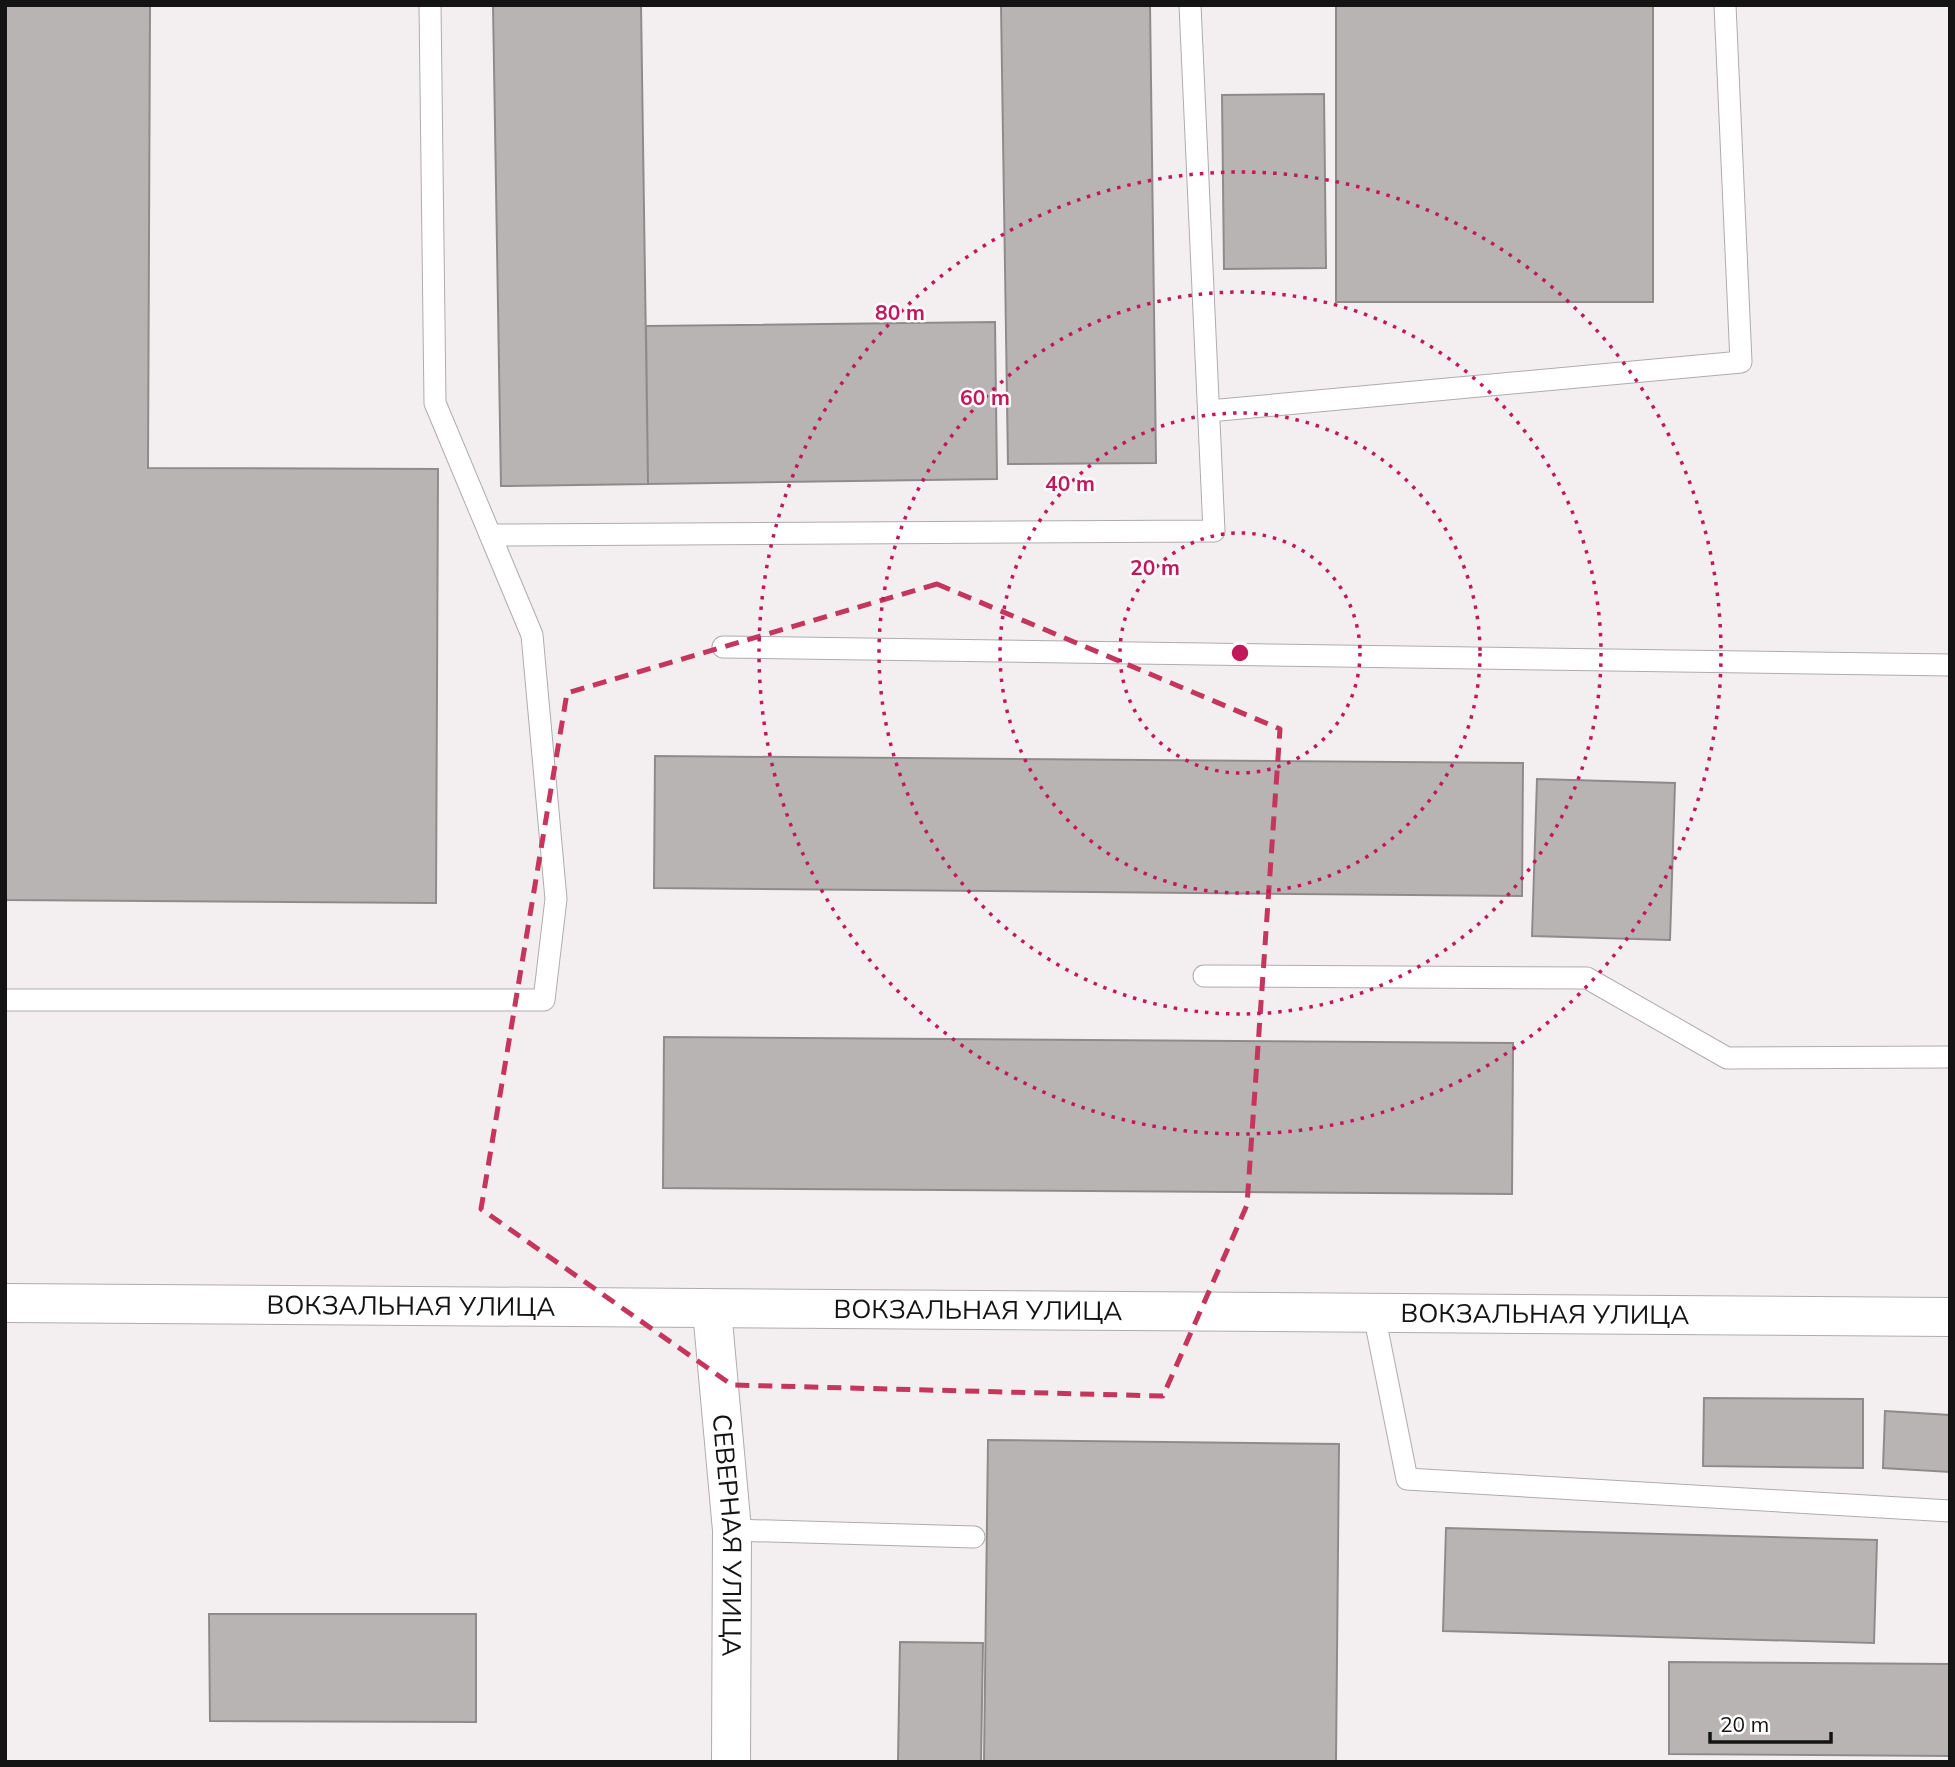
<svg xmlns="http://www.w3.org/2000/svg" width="1955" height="1767" viewBox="0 0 1955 1767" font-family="Mulish,sans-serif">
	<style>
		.building { fill: #b8b4b4; stroke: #8f8b8c; stroke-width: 2 }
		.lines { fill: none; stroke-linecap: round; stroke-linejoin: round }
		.service-casing { stroke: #b0acad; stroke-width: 23 }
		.minor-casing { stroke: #b0acad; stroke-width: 40 }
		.service { stroke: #fff; stroke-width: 21 }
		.minor { stroke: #fff; stroke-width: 38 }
		.marked { fill: none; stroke: #c5365e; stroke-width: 5; stroke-dasharray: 14 9; stroke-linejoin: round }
		.ring { fill: none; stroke: #c2185b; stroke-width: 3.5; stroke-dasharray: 3.5 7 }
		.labels { text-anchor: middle; stroke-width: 5; stroke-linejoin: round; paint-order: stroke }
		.street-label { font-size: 26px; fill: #151414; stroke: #fffcfd }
		.centre { fill: #c2185b; stroke: #fffcfd; stroke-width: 3.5 }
		.ring-label { font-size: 21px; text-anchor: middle; font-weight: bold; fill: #c2185b; stroke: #fffcfd; stroke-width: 5; stroke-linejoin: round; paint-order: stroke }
	</style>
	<rect width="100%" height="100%" fill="#f3eeef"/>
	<path class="building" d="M5 5H150L148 468 438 469 436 903 5 900Z
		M493 5H641L648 484 501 486Z
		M1001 5H1150L1156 463 1008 464Z
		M1336 5H1653V302H1336Z
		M1324 94 1326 268 1224 269 1222 95Z
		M995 322 997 479 648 484 646 326Z
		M655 756 1523 763 1522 896 654 888Z
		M1537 779 1675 783 1670 940 1532 936Z
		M664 1037 1513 1043 1512 1194 663 1188Z
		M1704 1398 1863 1399V1468L1703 1466Z
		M1885 1411 1950 1415V1472L1883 1468Z
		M988 1440 1339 1444 1336 1762H984Z
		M1446 1528 1877 1540 1874 1643 1443 1631Z
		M209 1614H476V1722L210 1721Z
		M900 1642 983 1643 981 1762H898Z
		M1669 1662 1950 1664V1756L1669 1754Z"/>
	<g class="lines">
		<g class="service-casing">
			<path id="service" d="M1209 411 1741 362 1725 5
				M490 535 1214 531 1190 5
				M723 647 1950 665
				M1204 976 1587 978 1727 1058 1950 1057
				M5 1000H544L556 899 532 635 435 403 430 5
				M1374 1314 1407 1479 1950 1511
				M732 1530 974 1537"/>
		</g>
		<g class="minor-casing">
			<g id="minor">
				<path id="s1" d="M5 1303 1950 1317"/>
				<path id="s2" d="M712 1310 732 1530 731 1762"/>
			</g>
		</g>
		<use href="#service" class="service"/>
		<use href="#minor" class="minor"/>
	</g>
	<path class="marked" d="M937 584 1280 729 1247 1205 1163 1396 732 1385 481 1209 567 693Z"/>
	<g class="ring">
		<circle cx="1240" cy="653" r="120"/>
		<circle cx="1240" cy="653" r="240"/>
		<circle cx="1240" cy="653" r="361"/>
		<circle cx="1240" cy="653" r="481"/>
	</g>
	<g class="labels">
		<g class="street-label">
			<text dy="9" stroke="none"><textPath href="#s1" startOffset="406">ВОКЗАЛЬНАЯ УЛИЦА</textPath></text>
			<text dy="9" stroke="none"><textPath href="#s1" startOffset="973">ВОКЗАЛЬНАЯ УЛИЦА</textPath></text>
			<text dy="9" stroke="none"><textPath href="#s1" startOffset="1540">ВОКЗАЛЬНАЯ УЛИЦА</textPath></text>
			<text dy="9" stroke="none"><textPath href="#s2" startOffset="226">СЕВЕРНАЯ УЛИЦА</textPath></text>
		</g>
	</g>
	<circle cx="1240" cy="653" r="10" class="centre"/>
	<g class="ring-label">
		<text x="900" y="320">80 m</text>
		<text x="985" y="405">60 m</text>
		<text x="1070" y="491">40 m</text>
		<text x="1155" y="575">20 m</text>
	</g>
	<rect width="1955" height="1767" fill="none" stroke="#151414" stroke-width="14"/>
	<path d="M1710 1732v10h121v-10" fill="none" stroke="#151414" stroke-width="3.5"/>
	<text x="1720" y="1732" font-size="21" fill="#151414" stroke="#fffcfd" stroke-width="5" paint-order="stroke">20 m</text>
</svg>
